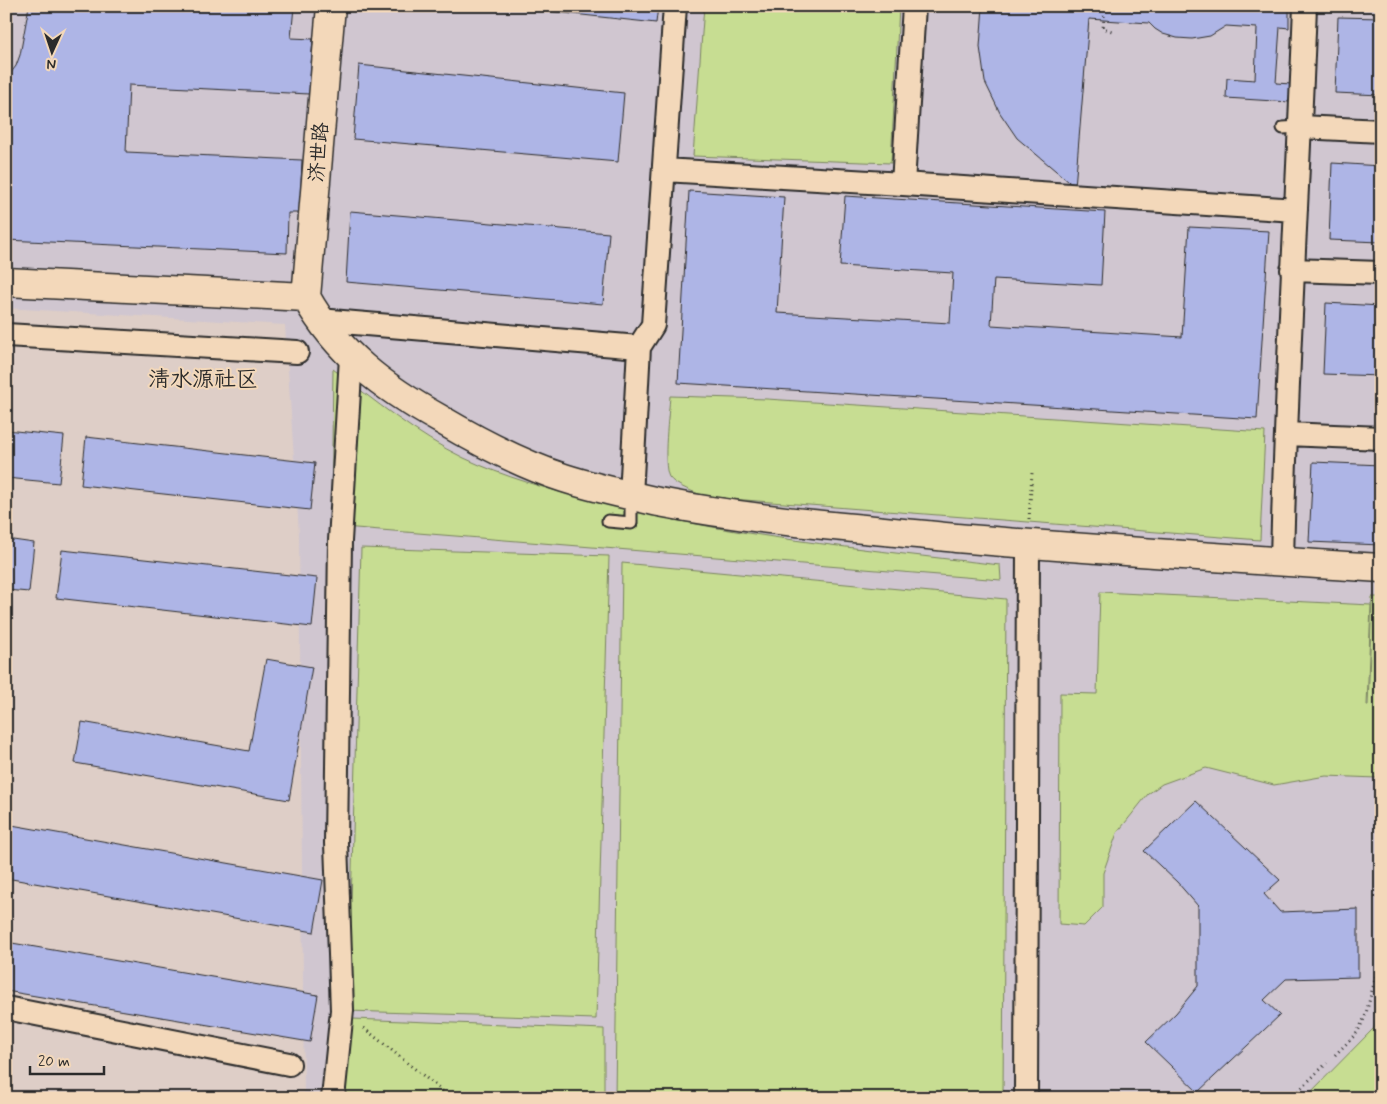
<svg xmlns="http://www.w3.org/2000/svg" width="1387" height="1104" viewBox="0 0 1387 1104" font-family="Mynerve,'LXGW WenKai TC',sans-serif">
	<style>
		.built { fill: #d0c6d0 }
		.green { fill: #c7dd92; stroke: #79845e }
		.building { fill: #aeb5e6; stroke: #2b2b2b }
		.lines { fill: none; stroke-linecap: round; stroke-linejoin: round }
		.lane-casing { stroke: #2b2b2b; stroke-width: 15 }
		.street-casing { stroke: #2b2b2b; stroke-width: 26 }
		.secondary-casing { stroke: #2b2b2b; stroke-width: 31 }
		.path { stroke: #2b2b2b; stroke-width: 3; stroke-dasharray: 1 4; stroke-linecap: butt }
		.lane { stroke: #f3d8ba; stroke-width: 11 }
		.street { stroke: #f3d8ba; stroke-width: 22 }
		.secondary { stroke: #f3d8ba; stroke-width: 28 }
		.labels { text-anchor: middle; stroke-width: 4; stroke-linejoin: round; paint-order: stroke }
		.street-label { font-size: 20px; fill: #2b2b2b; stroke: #f3d8ba }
		.quarter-label { font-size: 22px; fill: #2b2b2b; stroke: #f3d8ba }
	</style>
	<rect width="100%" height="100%" fill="#decec7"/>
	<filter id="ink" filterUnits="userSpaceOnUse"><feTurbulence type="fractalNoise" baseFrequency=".02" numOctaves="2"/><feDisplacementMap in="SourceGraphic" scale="10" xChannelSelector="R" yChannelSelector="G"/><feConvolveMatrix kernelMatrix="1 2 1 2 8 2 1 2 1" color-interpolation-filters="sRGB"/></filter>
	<g filter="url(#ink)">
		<path class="built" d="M6 6H1381V1098H304L299 533 285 325 6 308Z"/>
		<path class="green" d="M704 6H899L891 163 693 156Z
			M333 369C375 401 416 435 464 458 504 477 548 489 590 500 724 536 863 549 1000 565L1001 580 331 526Z
			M670 396 767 399 1265 432 1260 540 706 497C697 493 675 486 669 477 662 463 669 413 670 396Z
			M361 548 609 556 596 1019 348 1011Z
			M622 563 1006 599 1003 1098H615Z
			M1100 592 1371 605 1367 705H1368L1372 597H1381V779L1377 778 1326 776 1274 785 1206 768 1162 784 1148 794 1117 833 1103 873V907L1084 926 1059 924 1060 693 1097 694Z
			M1381 1001V1098H1305L1374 1028Z
			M353 1019 604 1029V1098H344Z"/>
		<path class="building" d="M29 6 294 7 291 38 313 39 309 94 129 85 126 152 302 160 300 213H288L287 253 6 240V79L16 66 20 55Z
			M499 6H658L656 23Z
			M983 6H1289V28L1280 27 1276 83 1291 84 1290 102 1226 98 1227 78 1255 80 1257 28 1226 26 1210 36 1192 39 1177 38 1163 34 1155 29 1149 23 1089 19 1075 187 1017 138 1000 113 985 82 980 47Z
			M1338 17 1381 18V95L1335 93Z
			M359 65 624 93 618 162 353 139Z
			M1332 163 1381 166V242L1329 240Z
			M689 191 784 197 777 313 950 323 953 273 840 266 845 196 1105 212 1101 285 994 279 991 325 1182 337 1189 227 1269 231 1257 419 678 383Z
			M350 211 609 233 603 304 346 282Z
			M1326 303 1381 306V376L1323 374Z
			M6 430 64 436 59 483 6 478Z
			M86 437 315 463 310 510 81 485Z
			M1313 462 1381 465V545L1309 542Z
			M6 539 34 543 29 592 6 590Z
			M62 550 317 578 312 627 56 598Z
			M266 659 312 667 289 800 75 763 82 722 249 751Z
			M1196 801 1280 880 1264 894 1280 912 1358 909V977L1286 979 1264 1000 1280 1015 1198 1092 1146 1042 1176 1013 1198 986V906L1177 882 1144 851Z
			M6 824 323 880 314 932 6 878Z
			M6 942 318 995 310 1042 6 991Z"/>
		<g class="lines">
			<g class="lane-casing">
				<path id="lane" d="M1283 128 1301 127
					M608 521 631 523V496"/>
			</g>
			<g class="street-casing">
				<path id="street" d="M1301 127 1381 131
					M664 170 903 184 1296 210
					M903 184 914 6
					M1292 270 1381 273
					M319 320 639 347
					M6 335 297 352
					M1286 434 1381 438
					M631 496 639 347 653 325 675 6
					M1282 561C1286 376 1298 191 1305 6
					M6 1008 289 1064
					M333 1098 342 1010 336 843 340 541 351 357
					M1026 1098 1028 544"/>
			</g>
			<g class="secondary-casing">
				<path id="secondary" d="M6 282 306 297
					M306 297C337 353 384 388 440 419 479 442 521 464 564 478 595 488 628 495 659 502 757 521 857 528 956 538 1097 550 1239 559 1381 568
					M306 297 331 6"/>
			</g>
			<path class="path" d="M1105 6 1103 28 1112 31
				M1029 519 1032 473
				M364 1028 451 1098
				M1335 1055 1357 1033 1365 1017 1381 957
				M1291 1098 1327 1063"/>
			<use href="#lane" class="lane"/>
			<use href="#street" class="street"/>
			<use href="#secondary" class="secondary"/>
		</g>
	</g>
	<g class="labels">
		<g class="street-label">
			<text transform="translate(318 152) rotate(-85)" y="7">济世路</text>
		</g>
		<g class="quarter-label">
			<text x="203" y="386">清水源社区</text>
		</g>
	</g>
	<rect width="1387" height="1104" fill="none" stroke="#f3d8ba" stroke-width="25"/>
	<rect x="12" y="12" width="1362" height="1079" fill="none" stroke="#2b2b2b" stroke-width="2" filter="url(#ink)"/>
	<g transform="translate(52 52) rotate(183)" stroke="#f3d8ba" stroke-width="4" paint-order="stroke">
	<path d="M0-4L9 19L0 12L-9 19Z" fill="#2b2b2b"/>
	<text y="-8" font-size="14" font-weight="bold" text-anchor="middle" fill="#2b2b2b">N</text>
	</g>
	<path d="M30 1066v8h74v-8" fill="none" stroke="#2b2b2b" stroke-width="2.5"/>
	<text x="38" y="1066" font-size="15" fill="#2b2b2b" stroke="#f3d8ba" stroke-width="4" paint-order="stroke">20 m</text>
</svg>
